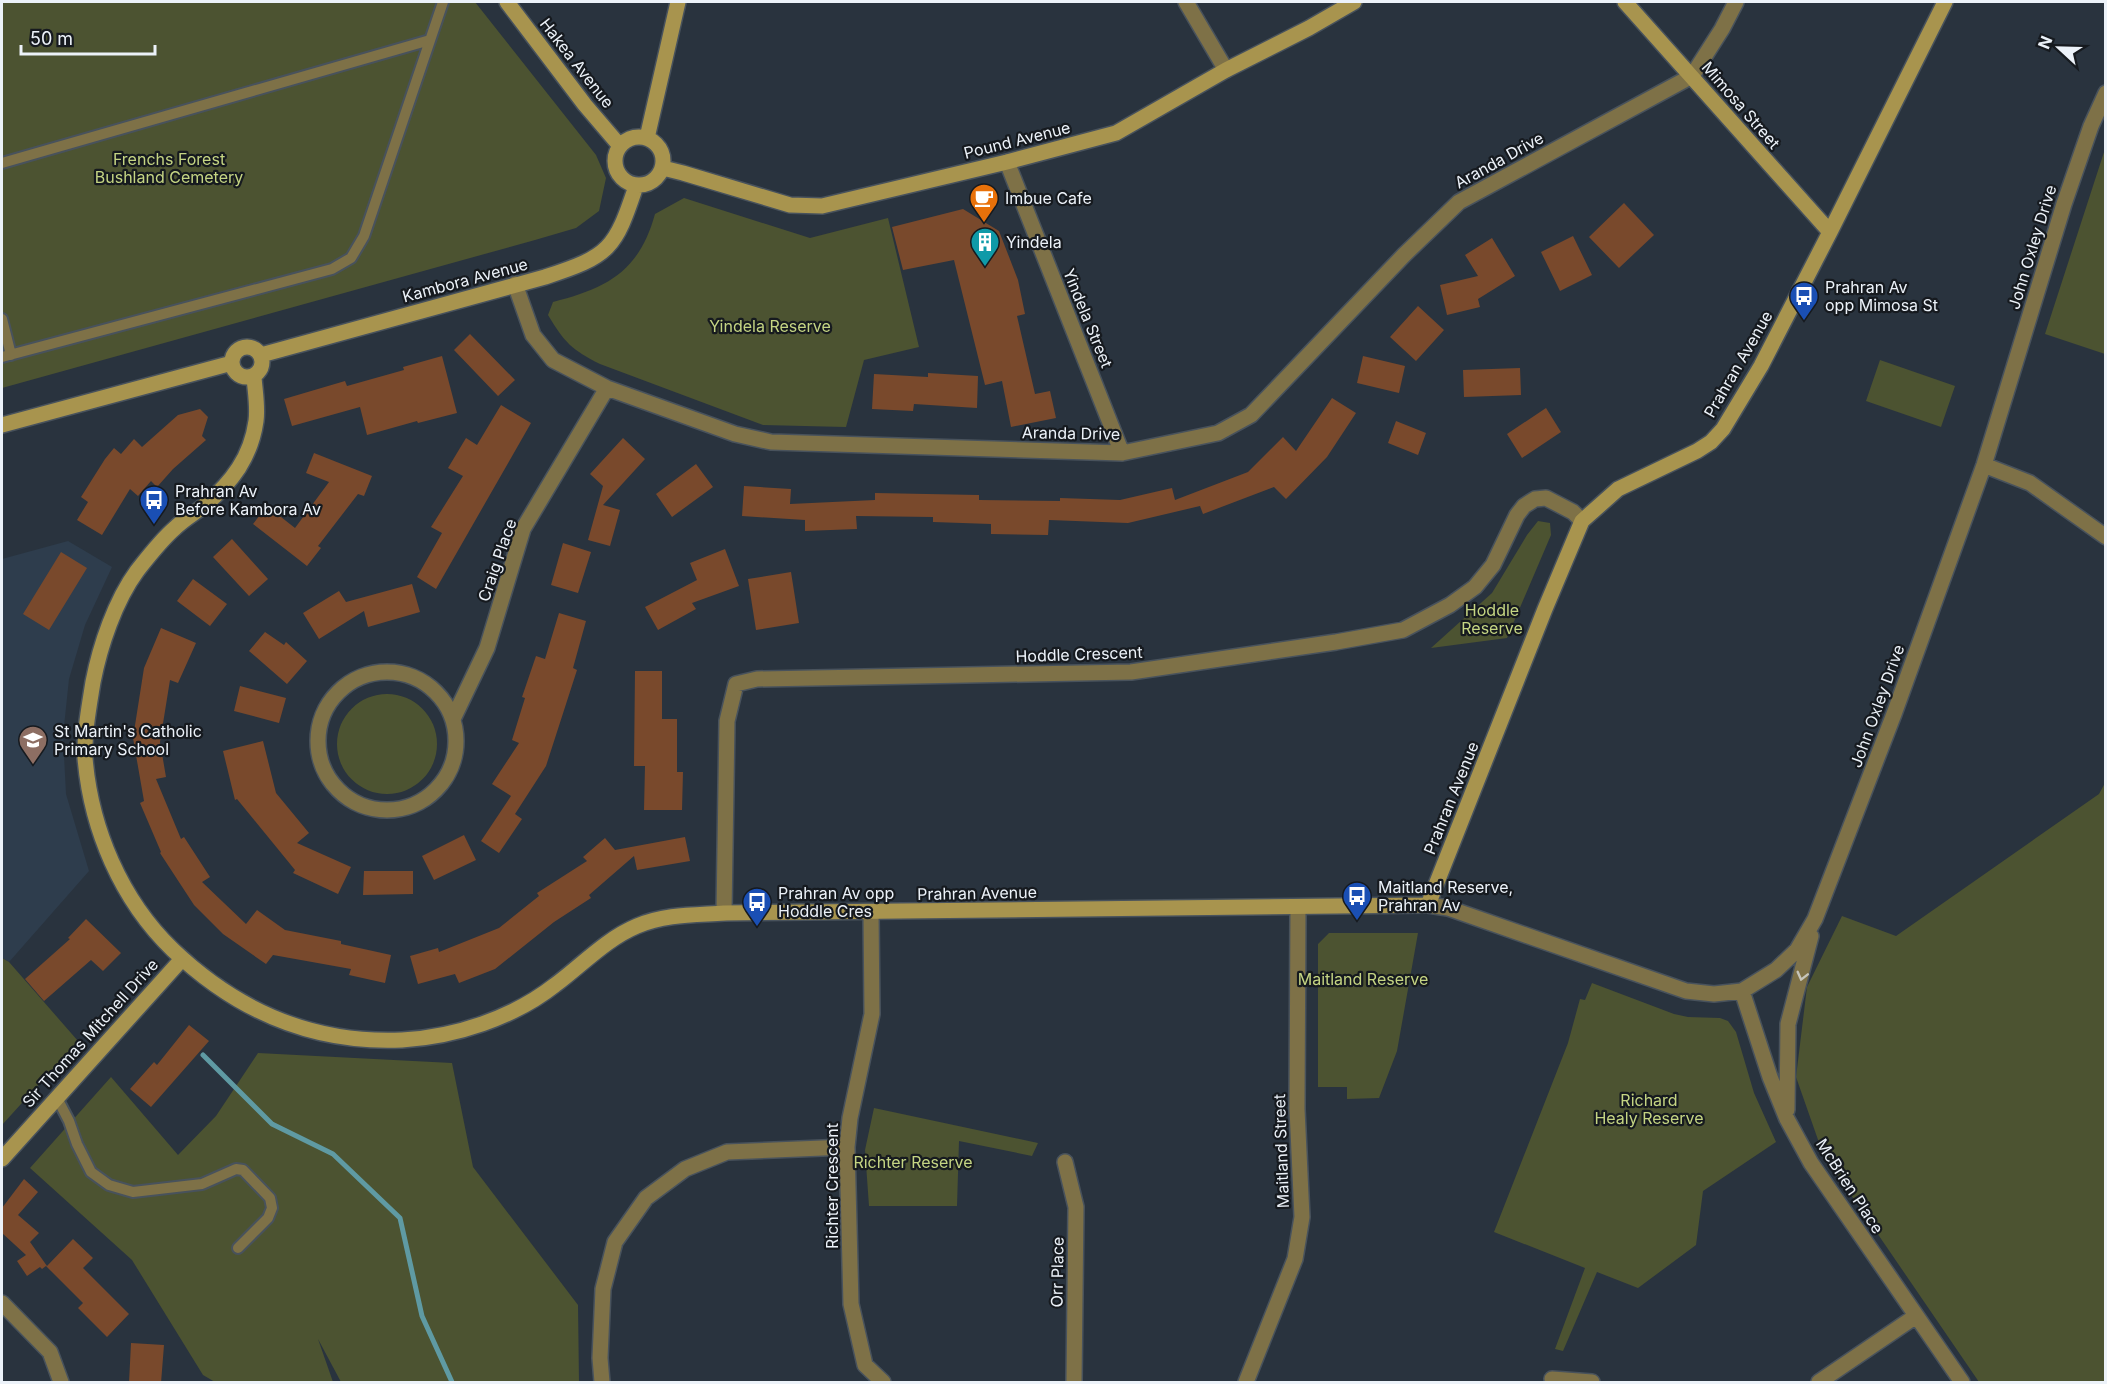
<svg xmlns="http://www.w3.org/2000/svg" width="2107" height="1384" viewBox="0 0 2107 1384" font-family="Inter,sans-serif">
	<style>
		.built { fill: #2e3d4d }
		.green { fill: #4c5331 }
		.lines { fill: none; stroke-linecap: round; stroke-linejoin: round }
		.stream { stroke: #5f9aa3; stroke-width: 5 }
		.building { fill: #79492c }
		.lane-casing { stroke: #48525c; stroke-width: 14 }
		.street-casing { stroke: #48525c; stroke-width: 18 }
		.secondary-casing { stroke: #48525c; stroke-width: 18 }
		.lane { stroke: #7e7147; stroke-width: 10 }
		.street { stroke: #7e7147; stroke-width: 15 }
		.secondary { stroke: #a8944e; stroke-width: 15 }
		.oneway { stroke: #c6c5bb }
		.labels { text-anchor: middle; stroke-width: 4.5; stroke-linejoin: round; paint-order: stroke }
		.street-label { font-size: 16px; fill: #ecf2f9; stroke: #161a1f }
		.park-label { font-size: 16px; fill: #c5d583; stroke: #161a1f }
		.poi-label { font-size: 16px; fill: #ecf2f9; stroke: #161a1f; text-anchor: start }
	</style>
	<rect width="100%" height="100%" fill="#29333e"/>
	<path class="built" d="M68 541 112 567 85 625 69 679 63 736 66 794 89 871 9 962 2 958V559Z"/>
	<path class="green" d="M2 2H475L596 155 606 178 599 211 576 228 535 240 2 388Z
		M2105 149V354L2045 334Z
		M684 198 810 238 888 218 919 347 864 360 846 427 763 425 600 364C572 350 564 342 548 315L553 302C607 288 639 272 655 214Z
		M1880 360 1955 386 1941 427 1866 401Z
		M1538 521 1550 523 1551 535 1507 638 1431 648 1492 593 1527 535Z
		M337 744a50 50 0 1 1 100 0a50 50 0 1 1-100 0Z
		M2105 783V1382H1979L1823 1154 1796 1077 1807 987 1842 916 1896 936 2099 794Z
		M1329 933H1418L1397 1051 1379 1098 1347 1099V1087H1318V944Z
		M2 958 9 962 78 1041 2 1125Z
		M1592 983 1674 1014 1688 1017 1720 1018 1728 1021 1736 1032 1754 1093 1776 1142 1703 1191 1696 1245 1638 1288 1597 1272 1563 1351 1555 1349 1585 1268 1494 1232 1568 1043 1580 999 1585 1000Z
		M258 1053 452 1063 473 1167 578 1305 579 1382H341L318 1339 333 1382H215L203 1375 132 1260 30 1168 111 1077 178 1155 216 1116Z
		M874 1108 1038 1143 1032 1156 959 1141 957 1206H869L865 1150Z"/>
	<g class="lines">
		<path class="stream" d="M203 1055 272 1124 333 1154 400 1218 422 1316 452 1382"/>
	</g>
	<path class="building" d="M1624 203 1654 235 1619 268 1589 237Z
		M963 209 999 231 1018 280 1025 314 1017 316 1035 394 1050 391 1056 418 1011 427 1002 381 985 385 954 260 903 270 892 227Z
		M1573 236 1592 275 1560 291 1541 252Z
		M1492 238 1515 276 1478 299 1480 307 1447 315 1440 285 1478 276 1465 255Z
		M1418 306 1444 330 1416 361 1390 337Z
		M470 334 515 380 498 396 454 350Z
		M442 356 457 413 418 423 417 421 367 435 360 407 292 426 284 399 345 381 347 386 404 370 403 367Z
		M1363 356 1405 366 1399 393 1357 383Z
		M1520 368 1521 395 1464 397 1463 370Z
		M928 373 978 376 977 408 914 404 913 411 872 409 874 374 928 377Z
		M1332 398 1356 413 1327 457 1286 499 1274 487 1203 514 1200 506 1128 523 1049 520 1048 535 991 534V524L933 522V517L856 516 857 529 805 531V520L742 516 744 486 791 489 790 504 875 500V493L979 495V500L1060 501V498L1120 500 1172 488 1175 500 1248 472 1283 437 1296 451Z
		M501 405 531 423 436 589 417 577 442 533 431 527 463 476 448 468 466 438 477 445Z
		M1546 408 1561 432 1522 458 1507 434Z
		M200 409 208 417 202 436 206 440 173 469 157 487 151 481 138 496 130 489 102 535 77 520 88 502 81 497 105 459 114 448 121 454 134 439 142 447 178 415Z
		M1396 421 1426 433 1418 455 1388 443Z
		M623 438 645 459 603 505 620 510 610 546 588 540 603 486 590 474Z
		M314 453 372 476 364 496 358 494 318 546 321 548 307 566 253 524 267 506 295 528 329 482 306 473Z
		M696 464 713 487 672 517 656 494Z
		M232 539 268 579 249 596 213 557Z
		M563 543 591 552 578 593 551 585Z
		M725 549 739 586 692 603 696 609 658 630 645 607 697 580 690 563Z
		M61 552 87 568 49 630 23 614Z
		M791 572 799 623 756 630 748 579Z
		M193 579 227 604 210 626 177 601Z
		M412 584 420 612 368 627 364 611 319 639 303 613 339 591 346 602Z
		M559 613 586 621 573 668 577 670 546 766 515 814 522 819 499 853 481 841 511 796 492 784 519 743 512 740 525 698 522 697 536 656 545 659Z
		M161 628 196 643 178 683 170 680 160 742 166 777 156 779 181 839 184 837 210 877 202 882 246 924 257 910 285 930 341 941V944L391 955 385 983 349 975 351 969 273 955 266 964 223 934 194 905 160 853 161 852 140 803 144 801 133 738 144 668Z
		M265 632 284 645 286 642 307 661 287 684 249 651Z
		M635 671H662V719H677V772H683L682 810H644L645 766H634Z
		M240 686 286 698 279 723 234 711Z
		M263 741 276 793 309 833 297 843 351 867 338 894 293 873 295 870 237 799 235 800 223 751Z
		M464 835 476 860 434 880 422 856Z
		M685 837 690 861 637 870 634 856 589 895 591 898 554 922 495 969 459 983 455 974 418 984 410 956 438 948 439 952 499 928 539 896 537 893 587 861 583 857 605 838 615 850Z
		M364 871H413V894L363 895Z
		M86 919 121 953 103 971 91 960 44 1001 25 979 70 939 68 938Z
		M189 1025 209 1041 151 1107 130 1089 154 1062 157 1065Z
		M24 1179 38 1192 18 1215 39 1233 30 1242 47 1266 73 1239 93 1258 83 1268 129 1314 107 1337 78 1308 83 1303 46 1266 42 1269 40 1267 27 1276 17 1261 26 1255 2 1233V1208Z
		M131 1343 164 1345 161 1383H129Z"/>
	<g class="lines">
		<g class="lane-casing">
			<path id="lane" d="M2 163 430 40
				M2 319 11 355
				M2 357 332 269 351 258 364 236 443 2
				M57 1098 69 1121 77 1144 91 1172 109 1185 133 1192 202 1184 236 1169 243 1170 270 1198 272 1208 268 1218 238 1248"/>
		</g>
		<g class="street-casing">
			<path id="street" d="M1186 2 1226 70
				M1007 162 1122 453
				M515 284 533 335 553 360 607 388 735 434 771 442 1122 453 1218 433 1251 415 1404 255 1459 202 1692 76 1722 29 1736 2
				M1984 465 2030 483 2106 537
				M318 741a69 69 0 1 1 138 0a69 69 0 1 1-138 0Z
				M453 719 487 648 523 529 607 388
				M1428 905 1448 908 1686 991 1714 994 1742 991 1776 970 1797 950 1815 919 1894 714 1984 465 2064 204 2091 126 2106 93
				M871 912 872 1014 850 1118 847 1147 851 1304 865 1365 883 1382
				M724 913 727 721 736 684 757 679 1131 672 1336 642 1403 630 1450 605 1475 587 1493 565 1517 515 1524 506 1535 499 1546 498 1573 512 1582 521
				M1742 991 1770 1077 1787 1119 1811 1163 1962 1382
				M1787 1110 1788 1024 1811 936
				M1065 1162 1076 1207 1074 1382
				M2 1303 50 1352 61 1382
				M1552 1379 1592 1382
				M602 1382 600 1358 603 1289 615 1242 646 1198 685 1169 727 1152 847 1147
				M1246 1382 1295 1259 1302 1217 1297 1109 1298 908
				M1819 1382 1916 1316"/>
		</g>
		<g class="secondary-casing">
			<path id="secondary" d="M507 2 585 105 620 146
				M1625 2 1830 232
				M615 161a24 24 0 1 1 48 0a24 24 0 1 1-48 0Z
				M647 138 678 2
				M663 168 683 173 790 205 822 206 1007 162 1116 133 1226 70 1309 28 1354 2
				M232 362a15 15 0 1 1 30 0a15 15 0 1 1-30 0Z
				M261 355 545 277C610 256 615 249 636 186
				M254 377C255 391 258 407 256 421 251 457 232 482 205 505 195 513 184 519 175 528 161 540 148 557 137 571 115 601 100 646 93 682 89 707 84 733 85 758 91 829 121 900 173 950 237 1011 312 1044 402 1040 455 1037 513 1018 555 985 582 965 606 939 637 926 665 914 695 915 724 913L1428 905 1545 609 1582 521 1618 489 1697 451 1711 442 1723 429 1761 366 1830 232 1945 2
				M2 425 232 363
				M2 1159 182 959"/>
		</g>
		<use href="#lane" class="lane"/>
		<use href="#street" class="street"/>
		<use href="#secondary" class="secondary"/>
	</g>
	<defs><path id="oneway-chevron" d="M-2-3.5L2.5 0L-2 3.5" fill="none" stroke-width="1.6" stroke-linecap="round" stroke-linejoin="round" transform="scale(1.5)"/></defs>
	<use class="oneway" href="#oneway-chevron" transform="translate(1802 976) rotate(104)"/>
	<defs>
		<g id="cafe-pin" transform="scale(1.5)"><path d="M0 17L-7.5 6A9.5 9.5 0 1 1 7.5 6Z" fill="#e8710a" stroke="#161a1f"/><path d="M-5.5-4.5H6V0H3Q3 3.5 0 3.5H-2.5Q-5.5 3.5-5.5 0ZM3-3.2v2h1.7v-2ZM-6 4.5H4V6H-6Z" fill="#fff"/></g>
		<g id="building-pin" transform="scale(1.5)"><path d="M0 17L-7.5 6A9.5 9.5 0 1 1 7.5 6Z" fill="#0f9aa8" stroke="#161a1f"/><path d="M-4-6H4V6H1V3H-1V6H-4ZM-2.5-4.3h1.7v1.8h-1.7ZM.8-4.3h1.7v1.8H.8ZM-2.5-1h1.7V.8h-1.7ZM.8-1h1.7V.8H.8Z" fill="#fff"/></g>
		<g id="bus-pin" transform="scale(1.5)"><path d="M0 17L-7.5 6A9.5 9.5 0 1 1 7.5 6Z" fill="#1a4fb4" stroke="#161a1f"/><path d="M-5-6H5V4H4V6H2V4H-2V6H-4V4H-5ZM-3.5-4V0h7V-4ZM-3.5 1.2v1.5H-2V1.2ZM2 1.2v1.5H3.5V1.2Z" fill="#fff"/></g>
		<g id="school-pin" transform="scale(1.5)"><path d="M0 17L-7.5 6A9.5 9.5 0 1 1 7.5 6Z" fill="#8d6e63" stroke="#161a1f"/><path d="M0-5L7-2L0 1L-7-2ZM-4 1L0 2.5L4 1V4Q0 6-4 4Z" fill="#fff"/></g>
	</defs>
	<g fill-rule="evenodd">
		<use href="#cafe-pin" x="984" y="198"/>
		<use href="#building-pin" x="985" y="242"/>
		<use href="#bus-pin" x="1804" y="296"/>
		<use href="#bus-pin" x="154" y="500"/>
		<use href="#school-pin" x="33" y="740"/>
		<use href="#bus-pin" x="1357" y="896"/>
		<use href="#bus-pin" x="757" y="902"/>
	</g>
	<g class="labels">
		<g class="street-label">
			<text transform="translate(577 63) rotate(52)" y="6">Hakea Avenue</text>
			<text transform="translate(1741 105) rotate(49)" y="6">Mimosa Street</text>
			<text transform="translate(1017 140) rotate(-14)" y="6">Pound Avenue</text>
			<text transform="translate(1499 160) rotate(-29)" y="6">Aranda Drive</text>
			<text transform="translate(2032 247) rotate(-73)" y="6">John Oxley Drive</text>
			<text transform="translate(465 280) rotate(-15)" y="6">Kambora Avenue</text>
			<text transform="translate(1088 318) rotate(68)" y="6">Yindela Street</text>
			<text transform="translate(1738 364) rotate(-60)" y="6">Prahran Avenue</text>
			<text transform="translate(1071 433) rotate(1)" y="6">Aranda Drive</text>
			<text transform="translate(497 560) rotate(-71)" y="6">Craig Place</text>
			<text transform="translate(1079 654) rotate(-2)" y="6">Hoddle Crescent</text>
			<text transform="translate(1877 706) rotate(-70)" y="6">John Oxley Drive</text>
			<text transform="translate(1451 798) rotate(-68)" y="6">Prahran Avenue</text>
			<text transform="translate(977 893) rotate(-1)" y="6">Prahran Avenue</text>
			<text transform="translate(90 1033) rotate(-48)" y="6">Sir Thomas Mitchell Drive</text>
			<text transform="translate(1281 1151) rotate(-92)" y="6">Maitland Street</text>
			<text transform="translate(832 1186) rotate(-90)" y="6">Richter Crescent</text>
			<text transform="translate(1850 1186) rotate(57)" y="6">McBrien Place</text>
			<text transform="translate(1057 1272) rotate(-89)" y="6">Orr Place</text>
		</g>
		<g class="park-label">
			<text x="169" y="165">Frenchs Forest<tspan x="169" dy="18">Bushland Cemetery</tspan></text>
			<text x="770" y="332">Yindela Reserve</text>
			<text x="1492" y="616">Hoddle<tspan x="1492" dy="18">Reserve</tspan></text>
			<text x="1363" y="985">Maitland Reserve</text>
			<text x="1649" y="1106">Richard<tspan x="1649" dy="18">Healy Reserve</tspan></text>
			<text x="913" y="1168">Richter Reserve</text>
		</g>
		<g class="poi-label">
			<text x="1005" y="204">Imbue Cafe</text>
			<text x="1006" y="248">Yindela</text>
			<text x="1825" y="293">Prahran Av<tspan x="1825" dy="18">opp Mimosa St</tspan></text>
			<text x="175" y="497">Prahran Av<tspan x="175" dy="18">Before Kambora Av</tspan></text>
			<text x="54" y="737">St Martin's Catholic<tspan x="54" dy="18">Primary School</tspan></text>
			<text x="1378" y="893">Maitland Reserve,<tspan x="1378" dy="18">Prahran Av</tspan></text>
			<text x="778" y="899">Prahran Av opp<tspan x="778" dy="18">Hoddle Cres</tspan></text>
		</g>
	</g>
	<rect width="2107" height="1384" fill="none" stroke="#ecf2f9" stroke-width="6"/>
	<g transform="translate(2059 48) rotate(292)" stroke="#161a1f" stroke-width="4.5" paint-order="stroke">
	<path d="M0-4.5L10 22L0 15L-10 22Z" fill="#ecf2f9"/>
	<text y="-9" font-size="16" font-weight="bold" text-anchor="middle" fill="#ecf2f9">N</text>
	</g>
	<path d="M21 45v9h134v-9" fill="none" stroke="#ecf2f9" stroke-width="3"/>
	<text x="30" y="45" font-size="18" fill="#ecf2f9" stroke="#161a1f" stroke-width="4.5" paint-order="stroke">50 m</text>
</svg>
